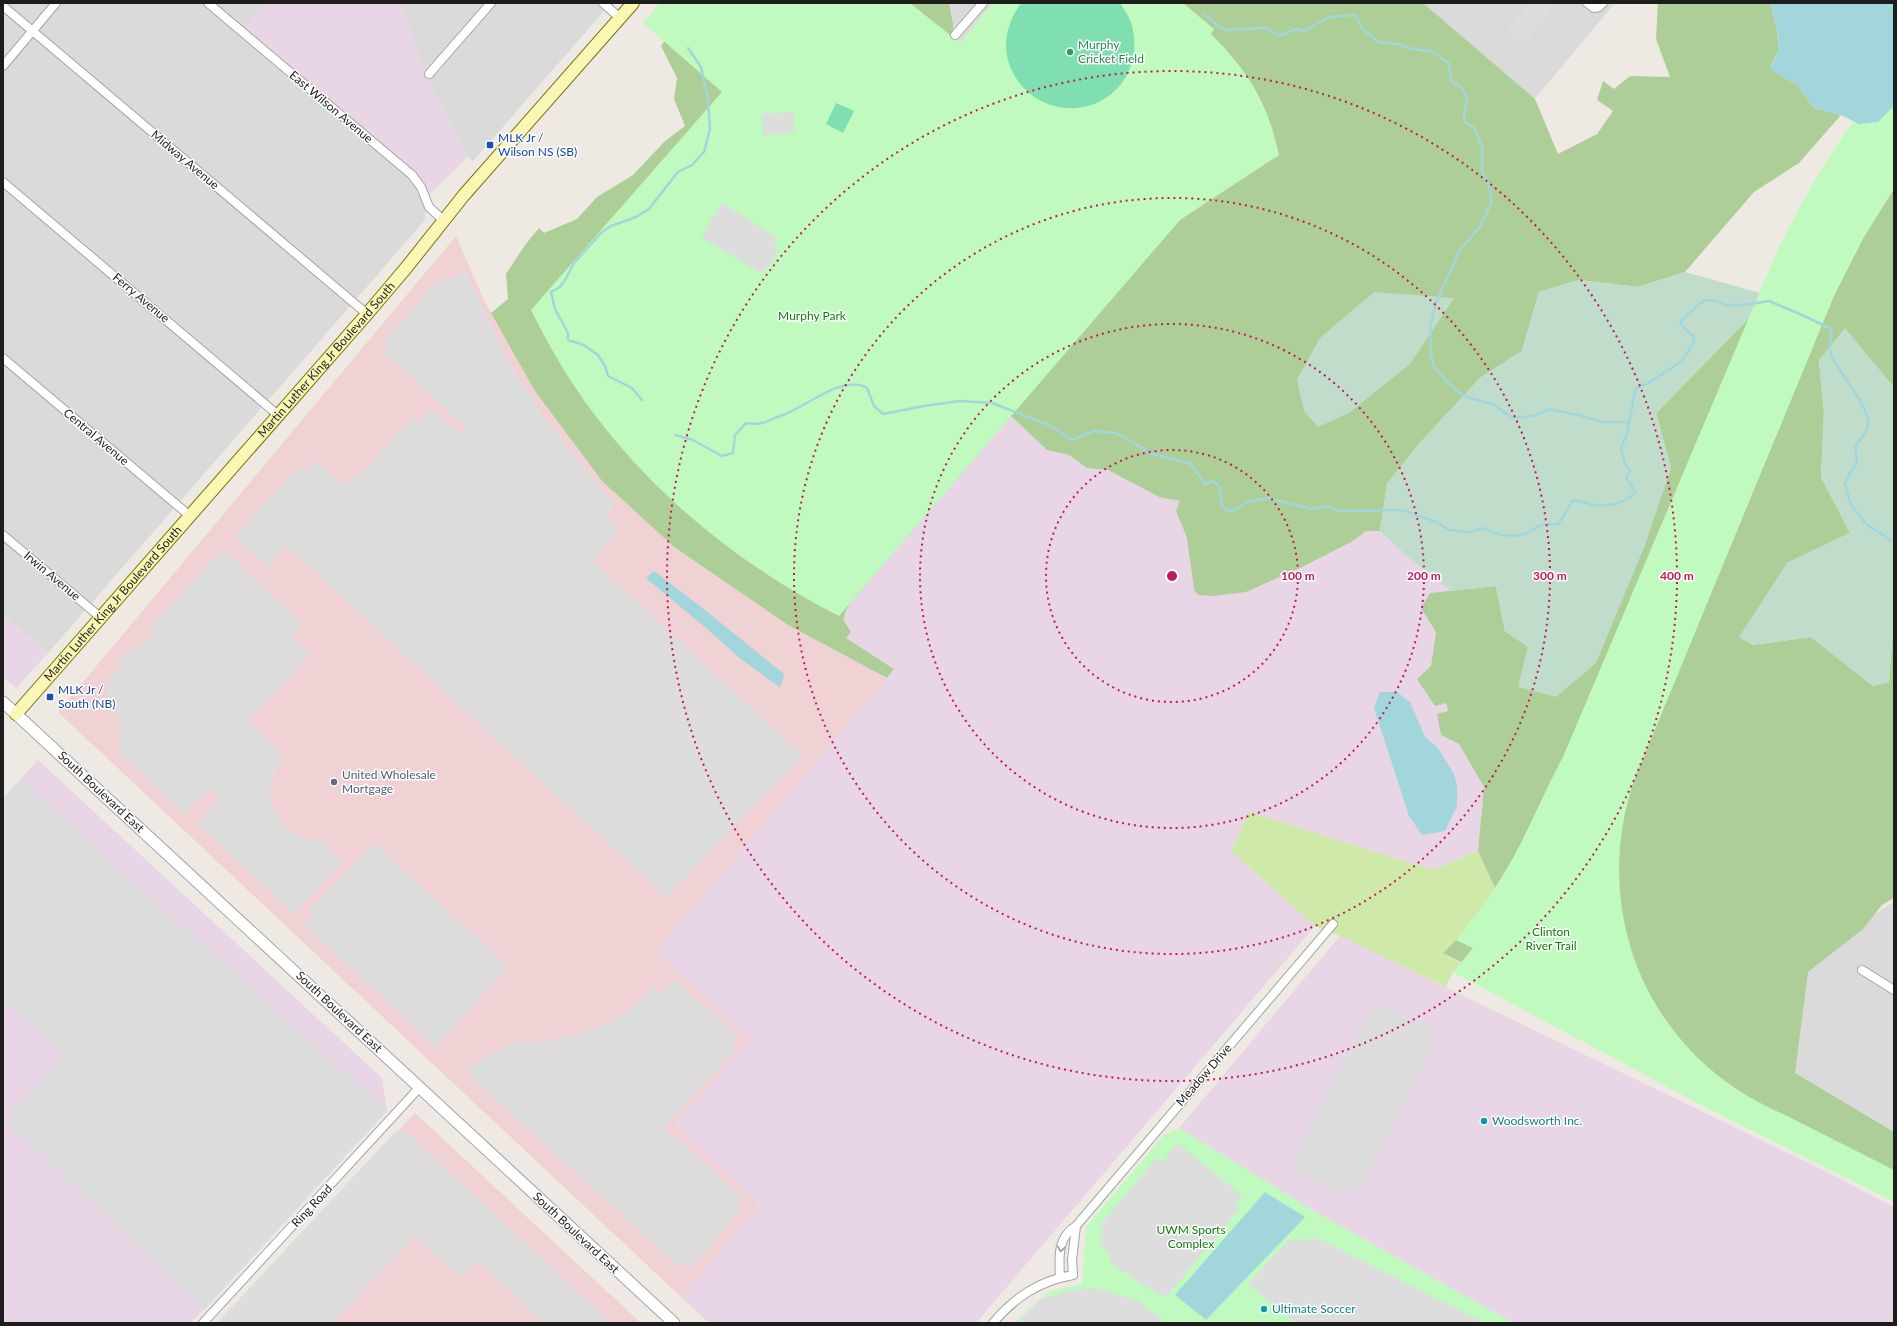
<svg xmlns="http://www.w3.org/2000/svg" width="1897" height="1326" viewBox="0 0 1897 1326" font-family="Lato,sans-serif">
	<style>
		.residential { fill: #dbdada }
		.commercial { fill: #f0d2d4 }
		.industrial { fill: #e8d5e6 }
		.grass { fill: #cfeaa8 }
		.forest { fill: #adcf97 }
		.wetland { fill: #c0ddcc }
		.park { fill: #c0fabf }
		.pitch { fill: #7fdfb0 }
		.parking { fill: #ddd }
		.water { fill: #a2d6dd }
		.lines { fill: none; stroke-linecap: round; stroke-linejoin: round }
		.stream { stroke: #a2d6dd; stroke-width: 2.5 }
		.minor-casing { stroke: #a4a4a4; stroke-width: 10 }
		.tertiary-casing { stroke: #a4a4a4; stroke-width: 13 }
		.secondary-casing { stroke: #757503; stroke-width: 14 }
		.minor { stroke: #fff; stroke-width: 8 }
		.tertiary { stroke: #fff; stroke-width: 11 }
		.secondary { stroke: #faf6b5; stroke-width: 12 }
		.oneway { stroke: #999 }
		.ring { fill: none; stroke: #c2185b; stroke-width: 2; stroke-dasharray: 2 4 }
		.leisure-dot { fill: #2e9e5b; stroke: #fff; stroke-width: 1.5 }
		.transit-dot { fill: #1a4fb4; stroke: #fff; stroke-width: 1.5 }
		.service-dot { fill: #5c6f8a; stroke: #fff; stroke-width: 1.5 }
		.culture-dot { fill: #0f9aa8; stroke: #fff; stroke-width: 1.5 }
		.labels { text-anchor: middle; stroke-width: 3; stroke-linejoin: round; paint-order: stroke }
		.leisure-label { font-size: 12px; fill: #27864d; stroke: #fff; text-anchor: start }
		.street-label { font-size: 12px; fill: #1d1d1d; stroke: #fff }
		.transit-label { font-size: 12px; fill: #164399; stroke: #fff; text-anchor: start }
		.park-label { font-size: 12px; fill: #0d7d0a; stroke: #fff }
		.service-label { font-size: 12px; fill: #4e5e75; stroke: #fff; text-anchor: start }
		.culture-label { font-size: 12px; fill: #0d838f; stroke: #fff; text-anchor: start }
		.centre { fill: #c2185b; stroke: #fff; stroke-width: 2 }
		.ring-label { font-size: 12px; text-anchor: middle; font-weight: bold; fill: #c2185b; stroke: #fff; stroke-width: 3; stroke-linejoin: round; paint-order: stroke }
	</style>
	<rect width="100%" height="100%" fill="#efe9e3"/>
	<path class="residential" d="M3 3H266L241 32 416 184 426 203 425 220 48 653 3 615Z
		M401 3H611L473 161 468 157 427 79Z
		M910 3H993L960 43Z
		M1387 3H1615L1518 119Z
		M1894 902V1138L1790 1076 1803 966 1846 932Z"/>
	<path class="commercial" d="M456 236 484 300 535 391 602 481 674 547 788 625 887 678 656 952 751 1040 675 1124 760 1205 681 1297 58 712Z
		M415 1113 641 1323H218Z"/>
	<path class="industrial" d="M266 3H401L427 79 468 157 424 200 416 184 241 32Z
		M1011 416 1047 450 1069 455 1087 468 1108 470 1159 497 1181 501 1176 511 1187 538 1194 590 1246 592 1300 568 1353 541 1366 531H1380L1408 557 1451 591 1430 593 1436 631 1431 666 1448 711 1441 735 1459 744 1484 787 1478 851 1433 870 1249 812 1231 851 1315 926 976 1323H709L681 1297 760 1205 674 1124 751 1040 656 952 894 669 846 638 844 621 845 612 851 602Z
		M3 615 48 653 16 688 3 677Z
		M38 760 382 1078 387 1111 191 1323H3V798Z
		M1340 936 1823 1170 1894 1207V1323H1513L1312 1210 1179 1128Z"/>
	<path class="grass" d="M1249 812 1433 870 1478 851 1495 888C1479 911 1464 934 1443 953L1461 963 1453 972 1446 987 1340 936 1315 926 1231 851Z"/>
	<path class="forest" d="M735 3H949L953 24 952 62 1154 3H1423L1535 99 1558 154 1597 134 1613 111 1597 100 1603 81 1614 89 1630 76 1670 77 1656 39 1658 3H1772L1771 5 1777 30 1779 50 1771 65 1782 76 1797 85 1814 108 1841 115 1799 163 1754 192 1685 272 1638 287 1579 280 1539 292 1522 351 1480 378 1418 445 1387 484 1380 531H1366L1353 541 1300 568 1246 592 1212 596 1198 595 1194 590 1187 538 1176 511 1180 501 1159 497 1108 470 1087 468 1069 455 1047 450 1011 416 851 602 845 612 844 621 851 632 846 638 894 669 887 678 788 625 674 547 602 481 535 391 491 313 508 299 506 274 525 245 539 228 544 233 577 219 597 197 633 175 664 142 685 126 674 99 677 78 661 46 676 24 728 66 711 381Z
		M1894 180V387L1884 377 1819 360 1824 413 1821 477 1850 533 1787 563 1752 645 1811 637 1873 686 1889 682 1892 641 1894 638V898L1882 905 1863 929 1808 972 1795 1073 1894 1132V1179L1443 953C1464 934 1479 911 1495 888L1478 851 1484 787 1459 744 1441 735 1437 714 1448 711 1446 703 1435 706 1417 679 1431 666 1436 632 1421 608 1430 593 1496 586 1505 631 1528 647 1671 468 1656 413 1771 296Z"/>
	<path class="wetland" d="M1685 272 1771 296 1656 413 1671 468 1645 545 1596 663 1556 697 1518 687 1528 647 1505 631 1496 586 1451 591 1408 557 1380 531 1387 484 1418 445 1480 378 1522 351 1539 292 1579 280 1638 287Z
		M1374 292 1454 298 1410 364 1349 413 1318 427 1304 411 1297 380 1320 338Z
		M1845 328 1894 387V638L1892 641 1889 682 1873 686 1811 637 1752 645 1739 637 1787 563 1850 533 1821 477 1824 413 1819 360Z"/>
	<path class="park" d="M660 3H910L960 43 993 3H1183L1214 29 1211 34C1248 71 1268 103 1279 155L1180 220 839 616C750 571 667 506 605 428 576 392 551 351 531 310L722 92 643 23Z
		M1894 67V189L1864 237 1834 296 1635 778C1594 894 1634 1022 1738 1090 1756 1102 1777 1111 1797 1121 1829 1137 1862 1154 1894 1170V1202L1707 1108 1453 972 1473 948 1456 940C1477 914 1497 887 1513 858 1531 825 1545 790 1563 757L1778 249C1812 181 1846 127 1894 67Z
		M1179 1128 1312 1210 1513 1323H1014L1049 1291 1082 1284 1086 1227 1164 1135Z"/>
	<path class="pitch" d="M1021 3H1120C1123 8 1127 13 1129 18 1134 28 1135 41 1134 51 1126 118 1039 129 1011 69 1001 46 1007 23 1021 3Z
		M836 103 854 111 843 133 826 124Z"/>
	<path class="parking" d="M1529 3H1557L1523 45 1506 32Z
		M793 112 794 133 763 135 761 114Z
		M722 203 777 238 774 243 778 248 769 266 761 273 701 237Z
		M466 272 505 355 542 415 614 504 606 518 619 531 593 561 803 756 666 897 287 546 268 567 234 537 299 467 305 473 317 461 342 485 361 474 413 416 420 421 431 408 461 436 467 428 384 352 389 346 384 341 437 282Z
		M223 549 303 624 292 636 311 654 247 722 278 750 279 756 283 761 274 773 270 796 273 808 280 822 292 833 301 837 316 841 325 839 335 855 343 862 294 914 197 823 220 798 210 788 185 814 120 754 118 713H109L107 678 115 675 121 669 117 664 136 644 140 648 154 633 150 628Z
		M20 780 387 1111 204 1310 7 1121 64 1055 3 999V798Z
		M374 843 508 966 436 1047 304 925 313 915 308 912Z
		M675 980 739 1037 732 1044 737 1048 664 1127 744 1198 737 1206 740 1211 689 1269 682 1262 677 1265 470 1076 467 1068 493 1053 514 1043H540L579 1034 610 1024 633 1007 651 987 661 993Z
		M1381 1003 1431 1028 1428 1035 1437 1040 1358 1191 1350 1186 1346 1195 1296 1170 1300 1161 1294 1157 1370 1009 1377 1012Z
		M396 1131H405L611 1323H544L479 1262 459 1276 415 1235 333 1323H217Z
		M1178 1143 1242 1196 1235 1205 1240 1209 1166 1297 1139 1283 1125 1271 1123 1273 1110 1262 1111 1255 1102 1247 1100 1240 1104 1232 1099 1227 1157 1157 1162 1162Z
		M1320 1239 1484 1323H1296L1248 1284 1288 1240Z
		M1094 1288 1136 1300 1167 1323H1018L1041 1299 1071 1290Z"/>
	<path class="water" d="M1772 3H1894V106L1878 122 1859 124 1841 115 1814 108 1797 85 1771 70C1771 61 1778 57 1778 49 1780 35 1774 19 1771 5Z
		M654 571 700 606 784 674 783 680 780 687 738 657 712 633 646 578Z
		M1380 692H1397L1410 702 1425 737 1438 748 1454 774 1457 786V806L1445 831 1422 835 1409 816 1374 708Z
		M1265 1192 1305 1217 1206 1320 1175 1295Z"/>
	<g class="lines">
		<path class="stream" d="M1204 14 1218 26 1227 30 1267 28 1279 36 1297 29 1304 31 1329 17 1355 15 1363 29 1378 42 1398 44 1409 48 1433 52 1449 63 1451 81 1461 87 1467 98 1464 116 1465 122 1474 128 1482 147V170L1490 189 1491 204 1480 227 1460 250 1436 303 1430 327 1431 354 1433 365 1445 380 1458 392 1469 398 1493 404 1512 418 1533 416 1549 409 1578 415 1603 422H1629
			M642 400 632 388 608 376 605 366 598 355 584 345 568 340V333L555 309 551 292 560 287 565 280 574 263 601 233 611 226 636 217 649 209 673 178 678 172 692 165 704 152 710 129 708 99 701 67 688 48
			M675 435 693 440 722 456 733 453 735 435 745 424C750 422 752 424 757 424 765 423 773 419 780 416 804 409 843 373 867 388L874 406 883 414 924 406 960 401 992 403 1049 425 1072 440 1094 431 1115 433 1122 436 1152 454 1191 464 1205 484 1213 481C1223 486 1220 497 1222 506L1227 511H1233L1247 502 1267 498 1312 509 1328 506 1339 511 1403 510 1436 522 1449 530 1470 532 1484 528C1494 535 1513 538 1525 534 1531 532 1535 527 1542 525 1547 524 1552 524 1558 524L1563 517 1572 501C1580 499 1586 504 1594 505 1607 507 1629 503 1635 491L1626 478 1630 470 1625 464 1621 448 1627 434 1635 391 1638 387 1647 384 1682 361C1686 353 1694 346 1694 337L1685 329 1680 322 1700 303 1707 300 1717 301 1725 305H1744L1769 301 1800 314 1831 329C1833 337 1828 344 1830 351 1836 372 1871 406 1868 426 1867 433 1858 440 1855 447L1857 458 1856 465 1849 474 1845 484 1851 505 1866 524 1894 542"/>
		<g class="minor-casing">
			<path id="minor" d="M208 3 412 175 421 187 429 207 443 220
				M603 3 620 18
				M1587 3 1594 8 1599 7 1603 3
				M3 6 367 314
				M955 35 983 3
				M3 66 56 3
				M429 74 491 3
				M3 182 278 415
				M3 358 190 516
				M3 535 100 617
				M1862 970 1894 990
				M1060 1278C1059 1258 1057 1237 1076 1226L1333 924
				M203 1323 419 1088
				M993 1323C1015 1297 1039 1281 1073 1275L1072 1260 1076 1226"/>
		</g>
		<g class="tertiary-casing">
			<path id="tertiary" d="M3 702 674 1323"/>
		</g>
		<g class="secondary-casing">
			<g id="secondary">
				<path id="s1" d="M16 714 367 314 406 268 464 195 633 3"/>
			</g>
		</g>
		<use href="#minor" class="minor"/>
		<use href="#tertiary" class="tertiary"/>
		<use href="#secondary" class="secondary"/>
	</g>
	<defs><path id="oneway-chevron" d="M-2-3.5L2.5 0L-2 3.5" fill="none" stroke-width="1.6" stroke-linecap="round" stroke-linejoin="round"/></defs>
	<use class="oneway" href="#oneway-chevron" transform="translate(1061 1249) rotate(100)"/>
	<g class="ring">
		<circle cx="1172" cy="576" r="126"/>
		<circle cx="1172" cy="576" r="252"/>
		<circle cx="1172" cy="576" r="378"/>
		<circle cx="1172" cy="576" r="505"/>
	</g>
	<circle class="leisure-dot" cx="1070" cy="52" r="4"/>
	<g class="transit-dot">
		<rect x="486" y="141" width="8" height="8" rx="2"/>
		<rect x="46" y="693" width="8" height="8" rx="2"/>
	</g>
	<circle class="service-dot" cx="334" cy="782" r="4"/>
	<g class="culture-dot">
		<circle cx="1484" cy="1121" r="4"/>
		<circle cx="1264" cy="1309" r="4"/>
	</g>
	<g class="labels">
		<g class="leisure-label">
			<text x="1078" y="49">Murphy<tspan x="1078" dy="14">Cricket Field</tspan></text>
		</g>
		<g class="street-label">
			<text transform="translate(331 107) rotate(40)" y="4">East Wilson Avenue</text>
			<text transform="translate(185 160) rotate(40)" y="4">Midway Avenue</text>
			<text transform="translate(141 298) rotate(40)" y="4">Ferry Avenue</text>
			<text dy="4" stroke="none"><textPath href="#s1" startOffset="471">Martin Luther King Jr Boulevard South</textPath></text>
			<text transform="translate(96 437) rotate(40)" y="4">Central Avenue</text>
			<text transform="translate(52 576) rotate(40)" y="4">Irwin Avenue</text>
			<text dy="4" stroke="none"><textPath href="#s1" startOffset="147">Martin Luther King Jr Boulevard South</textPath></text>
			<text transform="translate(101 792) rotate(43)" y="4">South Boulevard East</text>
			<text transform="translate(339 1012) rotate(43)" y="4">South Boulevard East</text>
			<text transform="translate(1204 1075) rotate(-49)" y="4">Meadow Drive</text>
			<text transform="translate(312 1206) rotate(-47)" y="4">Ring Road</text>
			<text transform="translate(576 1233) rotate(43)" y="4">South Boulevard East</text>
		</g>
		<g class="transit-label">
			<text x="498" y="142">MLK Jr /<tspan x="498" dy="14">Wilson NS (SB)</tspan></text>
			<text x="58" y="694">MLK Jr /<tspan x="58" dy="14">South (NB)</tspan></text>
		</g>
		<g class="park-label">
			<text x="812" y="320">Murphy Park</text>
			<text x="1551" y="936">Clinton<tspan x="1551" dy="14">River Trail</tspan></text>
			<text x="1191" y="1234">UWM Sports<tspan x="1191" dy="14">Complex</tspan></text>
		</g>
		<g class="service-label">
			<text x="342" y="779">United Wholesale<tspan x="342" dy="14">Mortgage</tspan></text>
		</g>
		<g class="culture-label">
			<text x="1492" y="1125">Woodsworth Inc.</text>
			<text x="1272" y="1313">Ultimate Soccer</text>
		</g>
	</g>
	<circle cx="1172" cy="576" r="6" class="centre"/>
	<g class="ring-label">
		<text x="1298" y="580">100 m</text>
		<text x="1424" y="580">200 m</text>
		<text x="1550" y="580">300 m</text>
		<text x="1677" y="580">400 m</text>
	</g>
	<rect width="1897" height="1326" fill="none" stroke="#1d1d1d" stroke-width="8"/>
</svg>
